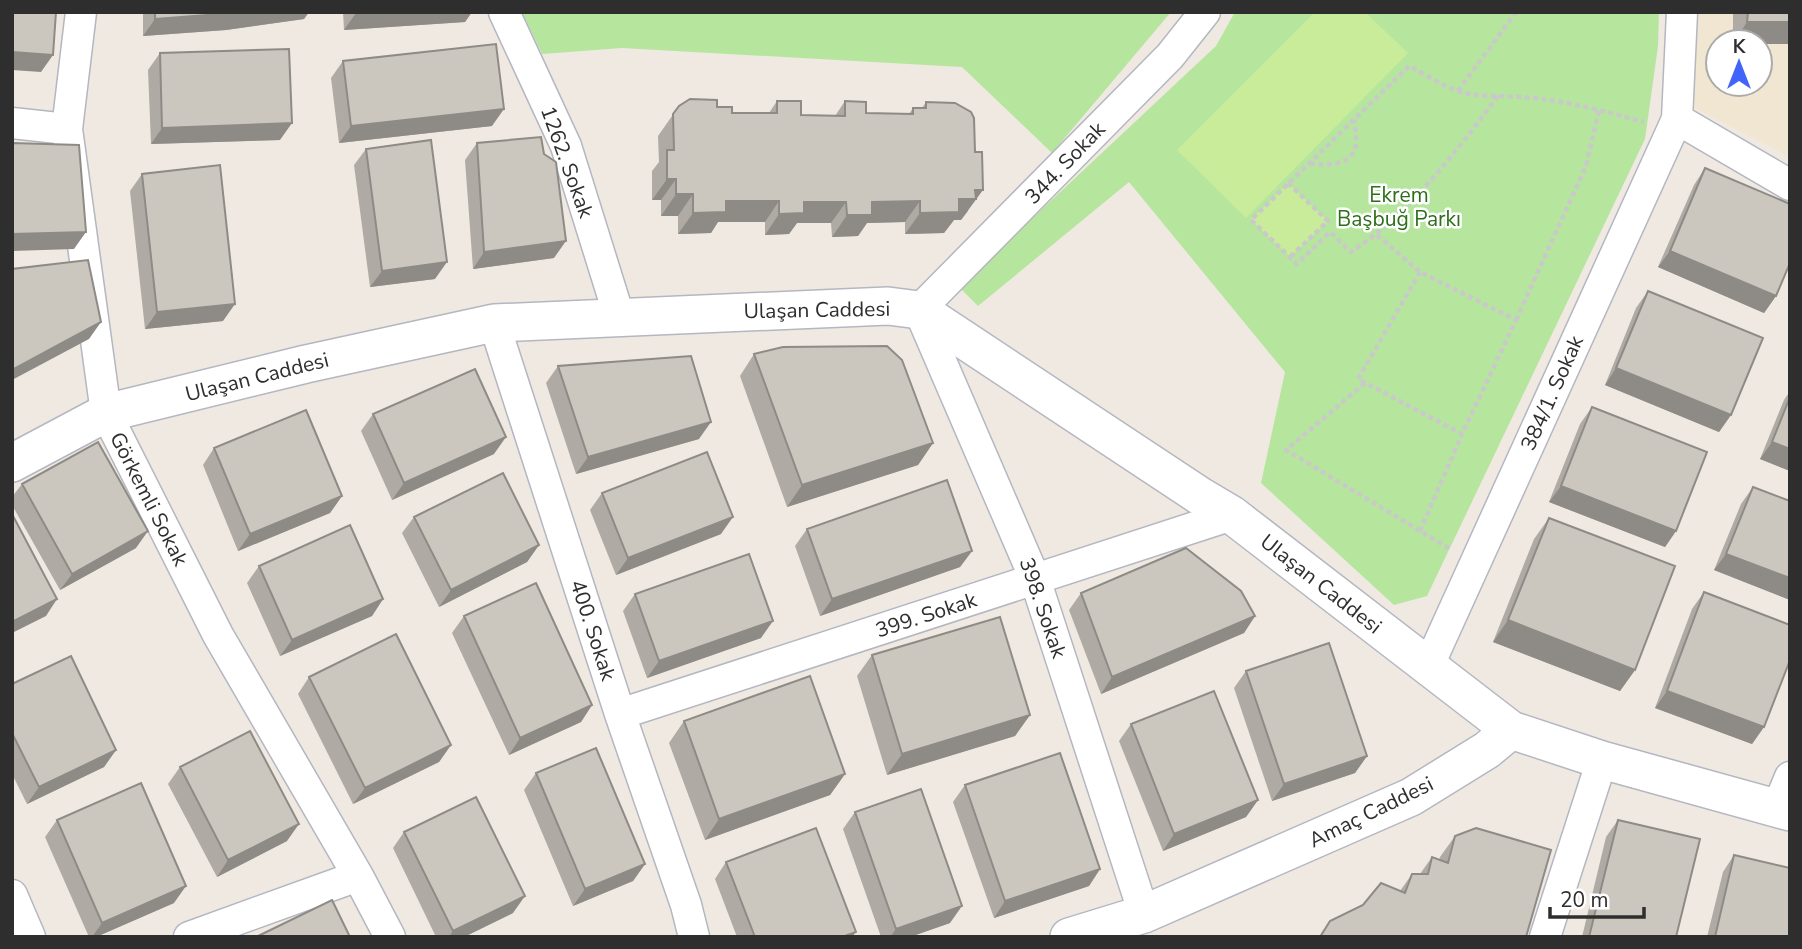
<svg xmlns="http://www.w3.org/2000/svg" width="1802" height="949" viewBox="0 0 1802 949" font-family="'Nunito Sans',sans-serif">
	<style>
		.education { fill: #f0e6d1; fill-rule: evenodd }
		.green { fill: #b6e59e }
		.pitch { fill: #c9ec9a }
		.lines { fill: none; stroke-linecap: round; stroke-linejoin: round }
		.minor-casing { stroke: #b4b7c1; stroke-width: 33 }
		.tertiary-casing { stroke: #b4b7c1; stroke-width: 40 }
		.path { stroke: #c9c9c9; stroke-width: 4.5; stroke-dasharray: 5 3.5; stroke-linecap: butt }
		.minor { stroke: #fff; stroke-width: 30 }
		.tertiary { stroke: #fff; stroke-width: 37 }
		.wall { fill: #afaba4 }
		.shaded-wall { fill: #8e8b86 }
		.building { fill: #cbc7bf; stroke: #8e8b86; stroke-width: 2 }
		.labels { text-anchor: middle; stroke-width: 5; stroke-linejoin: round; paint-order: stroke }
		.street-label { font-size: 21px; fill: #2e2e2e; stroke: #fff }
		.park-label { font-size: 21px; fill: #2c6e1b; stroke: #fff }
	</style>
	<rect width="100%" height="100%" fill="#efe9e1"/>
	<path class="education" d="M1696 12H1790V157L1691 106ZM1718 42H1760V84H1718Z"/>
	<path class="green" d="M522 12H1171L1052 153 962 67 622 48 542 54Z
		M1235 12H1659L1658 46 1645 139 1427 596 1394 605 1261 483 1285 372 1129 182 978 306 961 289 1025 225 1216 46Z"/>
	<path class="pitch" d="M1315 12H1365L1408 53 1246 218 1177 150Z
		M1288 183 1328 221 1290 257 1251 220Z"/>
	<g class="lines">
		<g class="minor-casing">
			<path id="minor" d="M81 12 67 129 106 413 218 635 358 876 390 937
				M504 12 566 146 619 316
				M1682 12 1677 119 1790 185
				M12 123 67 129
				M494 323 620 714 686 905 694 937
				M1428 667 1677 119
				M620 714 1232 515
				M1777 808 1790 777
				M12 895 30 937
				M1144 914 1035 579 919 310 1170 56 1205 12
				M189 937 358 876
				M1545 937 1602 760"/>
		</g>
		<g class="tertiary-casing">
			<path id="tertiary" d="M12 463 106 413 306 364 494 323 888 306 919 310 1200 496 1232 515 1511 730 1602 760 1790 812
				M1069 937 1144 914 1411 797 1487 750 1511 730"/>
		</g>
		<path class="path" d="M1458 91 1516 12
			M1498 96C1454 154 1412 211 1351 252L1330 232 1297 264 1251 220 1409 66C1425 74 1441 85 1457 91 1478 98 1501 95 1522 97 1563 100 1604 111 1644 122
			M1310 163C1324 166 1350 166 1355 148 1358 140 1355 128 1354 119
			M1288 183 1328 221 1290 257
			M1377 235 1420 272 1516 320 1462 434 1358 379 1420 272
			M1516 320 1586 166 1599 110
			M1365 383 1286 450 1450 549
			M1420 531 1462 434"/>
		<use href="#minor" class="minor"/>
		<use href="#tertiary" class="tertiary"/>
	</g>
	<path class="wall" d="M143 12H309L304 19 226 30 143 36Z
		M343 12H472L465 22 344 30Z
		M1733 12H1790L1760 42H1733Z
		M160 53 280 140 151 144 148 70Z
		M343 61 492 126 339 143 331 78Z
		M777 101 801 115 835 116 845 101 866 113 909 114 913 108H922L926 102 968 211 961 220H954L944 233 905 234V222L867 223 858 236 832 237 831 223H797L789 234 765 235V222H718L711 233 678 234V216H661V200H652V171L659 162 658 136 679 106 717 107 732 113H769Z
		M477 143 554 258 473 269 465 160Z
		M366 149 435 279 370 287 354 165Z
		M1705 168 1776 296 1764 313 1658 267 1694 185Z
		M142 174 223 321 145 329 130 191Z
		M1648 291 1731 415 1719 432 1605 385 1636 308Z
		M754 354 933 443 918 465 787 507 740 376Z
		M558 366 699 439 576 474 546 383Z
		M1790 391V471L1760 459 1784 400Z
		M1592 407 1676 531 1665 547 1549 502 1580 424Z
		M373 414 494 454 392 500 361 431Z
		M214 448 342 496 330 513 238 551 203 465Z
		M22 484 136 548 60 590 12 505V497Z
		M1753 487 1790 501V600L1714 570 1741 504Z
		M602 493 721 534 616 575 590 510Z
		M414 517 539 545 527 562 439 607 402 533Z
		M1549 518 1635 670 1620 691 1493 642 1534 539Z
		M807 529 972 551 960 567 820 616 795 546Z
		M259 566 383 599 372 616 280 656 247 583Z
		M1704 592 1764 727 1752 744 1655 708 1692 609Z
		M1081 593 1255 616 1244 633 1101 694 1069 610Z
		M635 594 761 638 647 678 623 611Z
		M464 616 592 705 581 722 509 755 452 633Z
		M872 655 1030 715 1015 736 887 775 857 676Z
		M1246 671 1367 756 1355 773 1272 801 1234 688Z
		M309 677 451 745 439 762 353 804 298 694Z
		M12 684 116 750 104 767 27 804 12 774Z
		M684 721 845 774 830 795 705 840 669 743Z
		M1131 724 1258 800 1246 817 1163 851 1119 741Z
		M180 767 287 841 217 877 168 784Z
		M536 773 645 864 633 881 573 906 524 790Z
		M965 785 1100 869 1089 886 994 918 953 802Z
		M855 812 950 923 910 937H881L843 829Z
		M57 820 174 903 96 937H89L45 837Z
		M1618 820 1676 937H1582L1606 837Z
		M404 832 513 913 464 937H436L393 848Z
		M1455 836 1526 937H1319L1330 921 1400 891 1412 874H1420L1432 857 1439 860 1440 857Z
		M1734 855 1790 937H1707L1723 872Z
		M726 862 842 937H737L715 879Z"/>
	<path class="shaded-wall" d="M247 12H309L304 19 226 30 143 36 155 19Z
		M368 12H472L465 22 344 30 356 13Z
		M1747 22H1790V44H1760V42H1734Z
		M12 52 53 55 41 72 12 70Z
		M504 109 492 126 339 143 351 126Z
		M292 123 280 140 151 144 162 128Z
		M667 179H676L661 200H652Z
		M975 190H983L961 220H954L944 233 905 234 920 213 959 199Z
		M676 194H693L678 216H661Z
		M726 201H779L765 222H718L711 233 678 234 693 213Z
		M920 201 905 222 867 223 858 236 832 237 847 215 872 202Z
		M804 202H846L831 223H797L789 234 765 235 779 214Z
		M86 232 74 249 12 251V234Z
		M566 241 554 258 473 269 484 252Z
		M1670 251 1776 296 1764 313 1658 267Z
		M447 262 435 279 370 287 382 271Z
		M235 304 223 321 145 329 157 312Z
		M101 322 89 339 12 380V370Z
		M1616 368 1731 415 1719 432 1605 385Z
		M711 422 699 439 576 474 588 457Z
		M506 437 494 454 392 500 404 483Z
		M1772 442 1790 449V471L1760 459Z
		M933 443 918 465 787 507 802 485Z
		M1561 486 1676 531 1665 547 1549 502Z
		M342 496 330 513 238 551 250 534Z
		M733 517 721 534 616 575 628 558Z
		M148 531 136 548 60 590 72 574Z
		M539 545 527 562 439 607 451 590Z
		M972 551 960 567 820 616 832 599Z
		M1726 554 1790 578V600L1714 570Z
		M57 599 46 616 12 633V622Z
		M383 599 372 616 280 656 292 640Z
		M1255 616 1244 633 1101 694 1112 677Z
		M1508 620 1635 670 1620 691 1493 642Z
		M773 621 761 638 647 678 659 661Z
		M1667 691 1764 727 1752 744 1655 708Z
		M592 705 581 722 509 755 520 738Z
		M1030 715 1015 736 887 775 902 754Z
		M451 745 439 762 353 804 365 788Z
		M116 750 104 767 27 804 39 787Z
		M1367 756 1355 773 1272 801 1284 784Z
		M845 774 830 795 705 840 719 819Z
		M1258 800 1246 817 1163 851 1174 834Z
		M299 824 287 841 217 877 228 860Z
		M645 864 633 881 573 906 585 889Z
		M1100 869 1089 886 994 918 1005 901Z
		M186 886 174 903 96 937H92L102 923Z
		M525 896 513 913 464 937H449L453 931Z
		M962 906 950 923 910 937H890L896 929Z
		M856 932 852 937H842Z"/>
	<path class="building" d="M12 12H56L53 55 12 52Z
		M155 12H247L155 19Z
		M1748 12H1790V22H1747Z
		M496 44 504 109 351 126 343 61Z
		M289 49 292 123 162 128 160 53Z
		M690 99 717 100V107H732V113H777V101H801V115L845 116V101L866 102V113L913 114V108H926V102L955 103 971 112 974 118 975 152H982L983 190H975L976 199H959V212L920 213V201L872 202V215H847L846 202H804V213L779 214V201H726V212L693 213V194H676V179H667V150H674L673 114 679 106Z
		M541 137 544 154 556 162 566 241 484 252 477 143Z
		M431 140 447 262 382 271 366 149Z
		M12 143 79 145 86 232 12 234Z
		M220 165 235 304 157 312 142 174Z
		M1705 168 1790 204V263L1776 296 1670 251Z
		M88 260 101 322 12 370V269Z
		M1648 291 1763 338 1731 415 1616 368Z
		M887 346 902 360 933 443 802 485 754 354 783 347Z
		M691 356 711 422 588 457 558 366Z
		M475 369 506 437 404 483 373 414Z
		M1790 397V449L1772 442Z
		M1592 407 1707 452 1676 531 1561 486Z
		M306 410 342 496 250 534 214 448Z
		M98 442 148 531 72 574 22 484Z
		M707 452 733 517 628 558 602 493Z
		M503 473 539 545 451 590 414 517Z
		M947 480 972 551 832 599 807 529Z
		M1753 487 1790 501V578L1726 554Z
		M12 514 57 599 12 622Z
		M1549 518 1675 566 1635 670 1508 620Z
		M350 525 383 599 292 640 259 566Z
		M1186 548 1241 591 1255 616 1112 677 1081 593Z
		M749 554 773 621 659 661 635 594Z
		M536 583 592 705 520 738 464 616Z
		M1704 592 1790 625V660L1764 727 1667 691Z
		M1000 617 1030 715 902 754 872 655Z
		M396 634 451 745 365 788 309 677Z
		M1329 643 1367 756 1284 784 1246 671Z
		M71 656 116 750 39 787 12 733V684Z
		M810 676 845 774 719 819 684 721Z
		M1214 691 1258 800 1174 834 1131 724Z
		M250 731 299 824 228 860 180 767Z
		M596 748 645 864 585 889 536 773Z
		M1060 753 1100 869 1005 901 965 785Z
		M141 783 186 886 102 923 57 820Z
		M921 789 962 906 896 929 855 812Z
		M476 797 525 896 453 931 404 832Z
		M1618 820 1700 839 1676 937H1589Z
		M816 828 856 932 842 937H755L726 862Z
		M1476 828 1551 850 1526 937H1320L1330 921 1363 905 1381 883 1405 893 1412 874H1428L1432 857 1448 863 1455 836Z
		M1734 855 1790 868V937H1715Z
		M332 900 350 937H256Z"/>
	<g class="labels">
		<g class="street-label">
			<text transform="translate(567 162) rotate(70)" y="7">1262. Sokak</text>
			<text transform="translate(1065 163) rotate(-46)" y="7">344. Sokak</text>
			<text transform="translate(817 310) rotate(-1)" y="7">Ulaşan Caddesi</text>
			<text transform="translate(257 377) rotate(-14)" y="7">Ulaşan Caddesi</text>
			<text transform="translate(1552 393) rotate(-66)" y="7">384/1. Sokak</text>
			<text transform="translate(149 499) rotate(63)" y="7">Görkemli Sokak</text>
			<text transform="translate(1321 584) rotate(38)" y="7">Ulaşan Caddesi</text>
			<text transform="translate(1043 608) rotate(71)" y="7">398. Sokak</text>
			<text transform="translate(926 615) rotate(-18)" y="7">399. Sokak</text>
			<text transform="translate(593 630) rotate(72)" y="7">400. Sokak</text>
			<text transform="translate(1371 812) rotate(-26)" y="7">Amaç Caddesi</text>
		</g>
		<g class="park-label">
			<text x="1399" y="202">Ekrem<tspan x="1399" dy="24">Başbuğ Parkı</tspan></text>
		</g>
	</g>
	<rect width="1802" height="949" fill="none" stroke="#2e2e2e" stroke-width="28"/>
	<g transform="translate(1739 63)"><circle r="33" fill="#ffffff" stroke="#ababab" stroke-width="2"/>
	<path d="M0-5L12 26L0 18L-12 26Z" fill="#4264fb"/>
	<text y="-10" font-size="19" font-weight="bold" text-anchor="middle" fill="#2e2e2e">K</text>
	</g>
	<path d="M1550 907v10h94v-10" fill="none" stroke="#2e2e2e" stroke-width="3.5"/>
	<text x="1560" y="907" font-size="21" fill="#2e2e2e" stroke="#ffffff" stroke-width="5" paint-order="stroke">20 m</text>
</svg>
